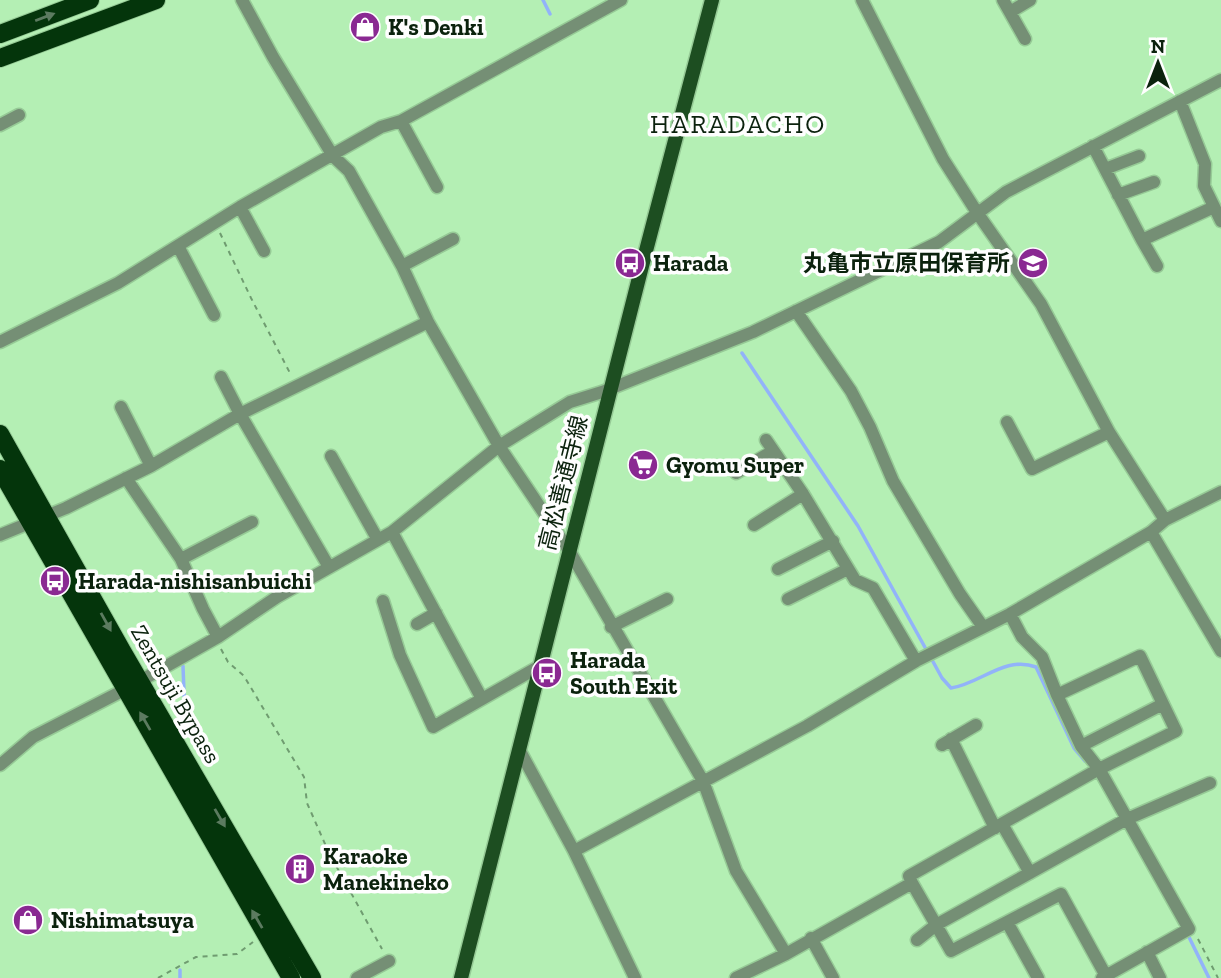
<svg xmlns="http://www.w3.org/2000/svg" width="1221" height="978" viewBox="0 0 1221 978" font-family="'Zilla Slab','Noto Sans JP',serif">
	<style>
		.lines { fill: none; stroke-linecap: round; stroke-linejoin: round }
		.stream { stroke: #92b3f9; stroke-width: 3.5 }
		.minor-casing { stroke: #96ca96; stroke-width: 15 }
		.major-casing { stroke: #96ca96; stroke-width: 17 }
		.highway-casing { stroke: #96ca96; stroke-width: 20 }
		.path { stroke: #6f9c70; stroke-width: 2; stroke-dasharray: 5 5; stroke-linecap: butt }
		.minor { stroke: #758f75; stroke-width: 12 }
		.major { stroke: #1d4e21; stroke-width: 14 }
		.highway { stroke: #04350b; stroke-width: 18 }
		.oneway { fill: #5c7b60 }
		.labels { text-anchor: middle; stroke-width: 7; stroke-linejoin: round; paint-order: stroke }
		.poi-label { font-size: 23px; font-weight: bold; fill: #0b220d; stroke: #fefefe; text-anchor: start }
		.street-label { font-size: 23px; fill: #0b220d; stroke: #fefefe }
		.quarter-label { font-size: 26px; letter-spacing: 2px; fill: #0b220d; stroke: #fefefe }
	</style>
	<rect width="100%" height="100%" fill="#b4efb4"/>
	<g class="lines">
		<path class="stream" d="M543 0 550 14
			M742 353 858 526 927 651
			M931 658 942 678 951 688C980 684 1005 655 1036 667L1074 748 1085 761
			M183 666 185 719
			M1187 933 1209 978
			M180 978V970"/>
		<g class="minor-casing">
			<path id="minor" d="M242 0 273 57 333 156 349 171 402 266 428 322 499 446 570 552 703 781 736 871 786 954
				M862 0 943 159 978 214 1041 304 1109 432 1165 520
				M1003 0 1025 39
				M1010 12 1030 0
				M1180 101 1205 164 1204 186 1221 221
				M401 121 437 187
				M0 125 19 115
				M1093 146 1142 240 1214 207
				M1105 169 1139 156
				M1118 195 1154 182
				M240 207 264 251
				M1142 240 1157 266
				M178 246 214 315
				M402 266 453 239
				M796 311 851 391 870 427 893 481 960 594 983 627
				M0 342 118 283 240 207 381 127 401 121 621 0
				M221 377 240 414 329 567
				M121 407 151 466
				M1007 422 1032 469 1109 432
				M766 440 803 494 855 580 873 588 916 661
				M331 456 378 540
				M736 473 773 451
				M126 478 181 559 203 609 218 637
				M754 525 803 494
				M392 532 482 699
				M1151 532 1221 651
				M0 535 66 508 151 466 240 414 428 322
				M181 559 252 522
				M778 569 833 541
				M788 599 848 569
				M383 601 400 655 433 727 540 666
				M417 624 436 613
				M611 627 667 599
				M1057 695 1140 656 1163 704
				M951 739 995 828
				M942 745 976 725
				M1081 746 1163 704 1176 731 1099 769 1189 929 1102 978
				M520 751 574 851 635 978
				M0 765 33 737 126 689 218 637 277 597 392 532 499 446 570 402 602 392 753 332 939 242 1006 192 1221 80
				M1002 824 1030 873
				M574 851 807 726 916 661 1010 614 1151 532 1165 520 1221 492
				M912 883 951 951 1061 894 1106 976
				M1007 922 1038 978
				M811 938 833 978
				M917 940 936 925 1127 819 1210 783
				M1147 952 1160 978
				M357 978 389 961
				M736 978 786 954 912 883 909 876 1099 769 1081 746 1057 695 1042 657 1022 637 1010 614"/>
		</g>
		<g class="major-casing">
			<path id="major" d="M461 978 642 266 712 0"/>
		</g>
		<g class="highway-casing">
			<path id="highway" d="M0 34 90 0
				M0 58 156 0
				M0 434 122 651 312 978
				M0 469 291 978"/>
		</g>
		<path class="path" d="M220 233 251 298 291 375
			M221 649 228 662 244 676 304 777 307 803 329 853 382 949
			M1198 939 1218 978
			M158 978 196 957 237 954 253 942"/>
		<use href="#minor" class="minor"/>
		<use href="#major" class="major"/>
		<use href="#highway" class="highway"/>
	</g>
	<defs><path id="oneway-solid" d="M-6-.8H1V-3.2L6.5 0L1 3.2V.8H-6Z" transform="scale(1.75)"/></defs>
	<g class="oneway">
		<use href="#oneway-solid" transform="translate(45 17) rotate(-21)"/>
		<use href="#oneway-solid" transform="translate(106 622) rotate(61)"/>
		<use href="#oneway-solid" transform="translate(145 721) rotate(-120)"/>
		<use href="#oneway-solid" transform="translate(220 818) rotate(60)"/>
		<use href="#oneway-solid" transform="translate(257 919) rotate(-120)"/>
	</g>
	<defs>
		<g id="shop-disc" transform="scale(1.575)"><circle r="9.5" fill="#8a2992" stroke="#fefefe"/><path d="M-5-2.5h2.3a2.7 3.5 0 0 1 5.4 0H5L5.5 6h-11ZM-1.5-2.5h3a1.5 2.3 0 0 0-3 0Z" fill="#fff"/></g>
		<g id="bus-disc" transform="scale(1.575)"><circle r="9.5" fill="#8a2992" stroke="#fefefe"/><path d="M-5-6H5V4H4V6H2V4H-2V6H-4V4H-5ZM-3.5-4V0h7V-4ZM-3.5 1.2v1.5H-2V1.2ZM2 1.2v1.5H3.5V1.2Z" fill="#fff"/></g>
		<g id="school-disc" transform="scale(1.575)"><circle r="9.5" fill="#8a2992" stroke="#fefefe"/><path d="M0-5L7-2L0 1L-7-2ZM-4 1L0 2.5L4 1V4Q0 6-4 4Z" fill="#fff"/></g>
		<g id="supermarket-disc" transform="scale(1.575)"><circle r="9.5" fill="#8a2992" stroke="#fefefe"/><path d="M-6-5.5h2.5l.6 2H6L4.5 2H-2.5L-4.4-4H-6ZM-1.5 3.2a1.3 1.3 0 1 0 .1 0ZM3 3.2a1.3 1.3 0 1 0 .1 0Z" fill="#fff"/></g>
		<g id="building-disc" transform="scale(1.575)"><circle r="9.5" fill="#8a2992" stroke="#fefefe"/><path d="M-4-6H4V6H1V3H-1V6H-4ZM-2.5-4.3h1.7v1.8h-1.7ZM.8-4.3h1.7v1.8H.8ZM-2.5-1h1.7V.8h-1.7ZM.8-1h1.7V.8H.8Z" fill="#fff"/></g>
	</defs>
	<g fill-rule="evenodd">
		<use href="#shop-disc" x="365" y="27"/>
		<use href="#bus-disc" x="630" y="263"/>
		<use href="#school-disc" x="1033" y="263"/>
		<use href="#supermarket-disc" x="643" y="465"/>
		<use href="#bus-disc" x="55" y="581"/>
		<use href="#bus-disc" x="547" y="673"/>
		<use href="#building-disc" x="300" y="869"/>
		<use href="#shop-disc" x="28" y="920"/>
	</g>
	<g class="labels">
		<g class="poi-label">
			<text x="388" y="35">K's Denki</text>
			<text x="653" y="271">Harada</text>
			<text x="1010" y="271" text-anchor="end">丸亀市立原田保育所</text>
			<text x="666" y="473">Gyomu Super</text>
			<text x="78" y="589">Harada-nishisanbuichi</text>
			<text x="570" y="668">Harada<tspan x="570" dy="26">South Exit</tspan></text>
			<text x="323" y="864">Karaoke<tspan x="323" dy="26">Manekineko</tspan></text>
			<text x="51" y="928">Nishimatsuya</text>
		</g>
		<g class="street-label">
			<text transform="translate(563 483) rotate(-76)" y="8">高松善通寺線</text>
			<text transform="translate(176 694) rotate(60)" y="8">Zentsuji Bypass</text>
		</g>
		<g class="quarter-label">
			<text x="738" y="133">HARADACHO</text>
		</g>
	</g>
	<g transform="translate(1158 63)" stroke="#fefefe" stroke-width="5" paint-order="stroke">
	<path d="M0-5L12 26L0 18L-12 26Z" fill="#0b220d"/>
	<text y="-10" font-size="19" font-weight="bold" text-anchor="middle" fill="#0b220d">N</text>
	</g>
</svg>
